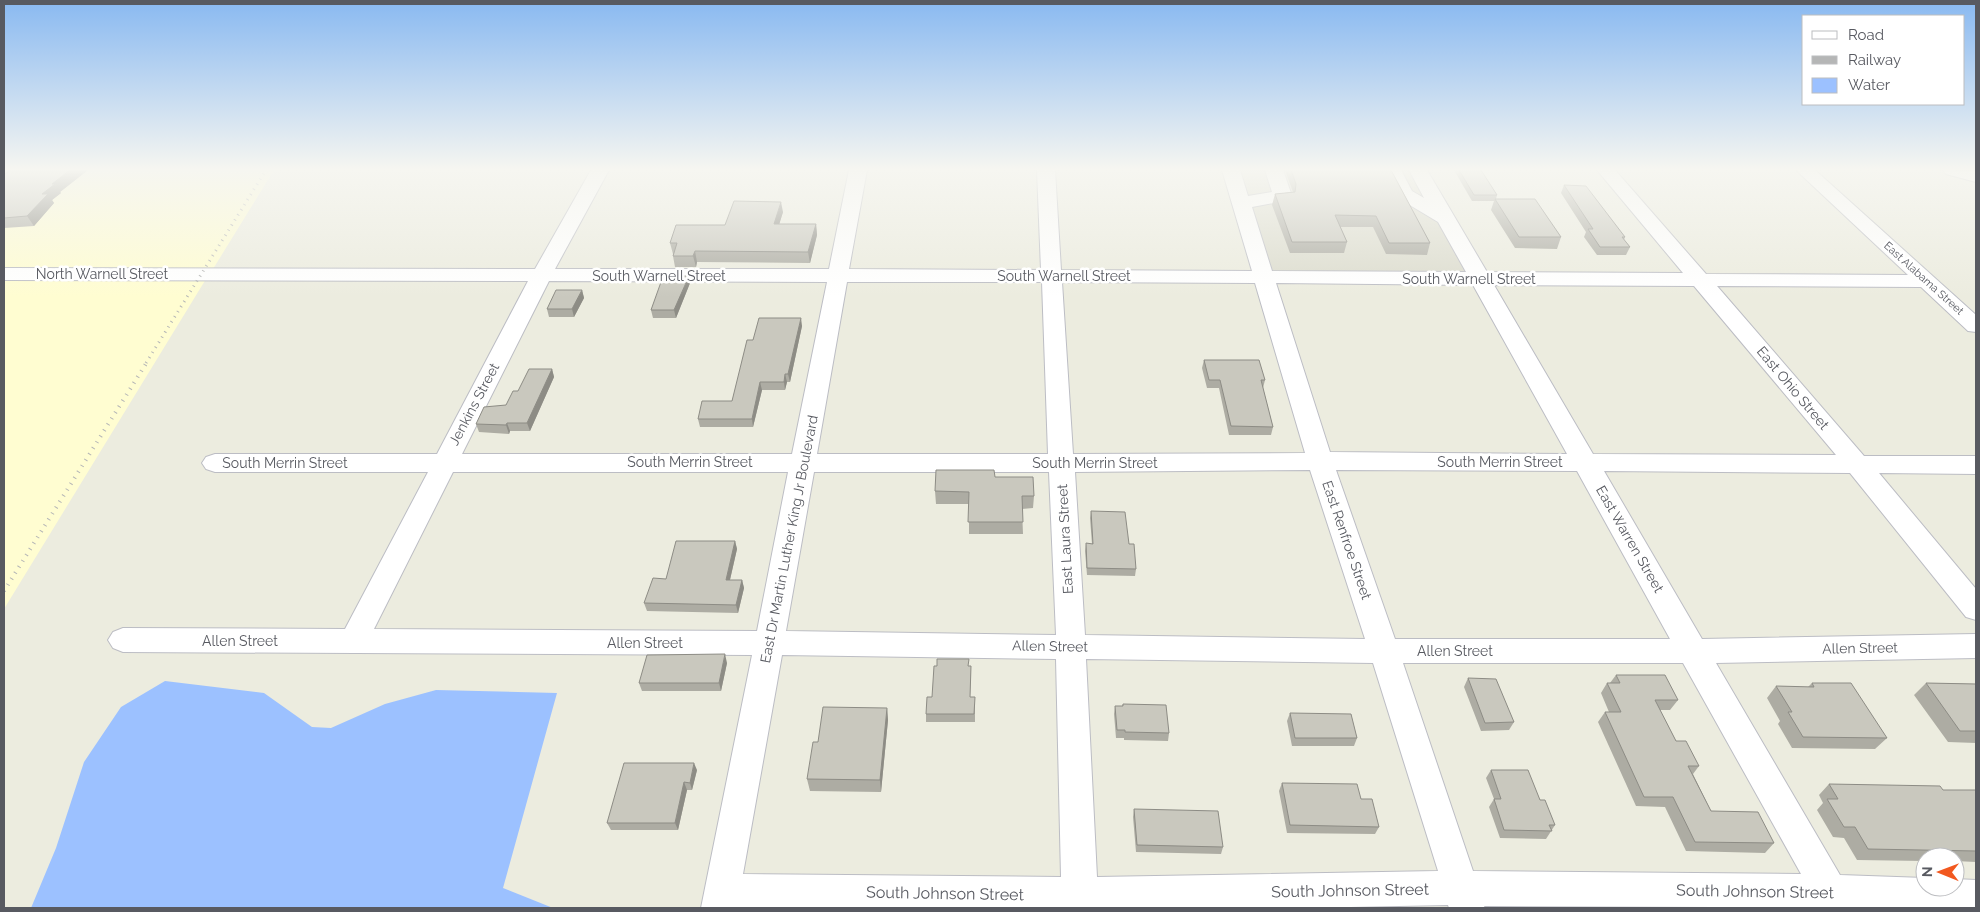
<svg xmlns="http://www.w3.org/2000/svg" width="1980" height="912" viewBox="0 0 1980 912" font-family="Raleway,sans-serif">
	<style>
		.commercial { fill: #fffdd1 }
		.education { fill: #dcdcce }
		.water { fill: #9cc1ff }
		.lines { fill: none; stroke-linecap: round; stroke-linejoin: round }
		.minor-casing { stroke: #bcbdc4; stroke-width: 2 }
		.minor { fill: #fff; fill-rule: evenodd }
		.rail-far1 { stroke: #b5b6b6; stroke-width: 3; stroke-dasharray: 1 5; stroke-linecap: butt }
		.rail { stroke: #b5b6b6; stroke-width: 4; stroke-dasharray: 1 6; stroke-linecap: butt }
		.wall { fill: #adaca3 }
		.shaded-wall { fill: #8d8c85 }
		.building { fill: #c9c8be; stroke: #8d8c85 }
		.labels { text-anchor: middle; stroke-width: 5; stroke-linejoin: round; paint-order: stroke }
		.far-street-label { font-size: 11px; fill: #585a61; stroke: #fff }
		.street-label { font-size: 14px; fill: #585a61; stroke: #fff }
		.near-street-label { font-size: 16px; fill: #585a61; stroke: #fff }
	</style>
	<rect width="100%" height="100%" fill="#ececdf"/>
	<path class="commercial" d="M4 170H274L213 269H4Z
		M4 279H206L4 609Z"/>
	<path class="education" d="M1231 170H1418L1483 279 1266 278Z"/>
	<path class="water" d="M165 681 264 693 312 727 331 728 385 704 436 690 557 693 503 888 553 908H31L56 848 84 762 121 707Z"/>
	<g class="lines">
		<g class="minor-casing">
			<path id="minor" d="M591 170H609L555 269H829L849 170H867L849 269 1041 270 1037 170H1055L1061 270 1252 271 1222 170H1240L1248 196 1272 192 1265 170H1283L1292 196 1290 200 1252 207 1272 271 1466 272 1438 222 1398 198 1383 170H1401L1412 191 1424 198 1409 170H1427L1487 272 1683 273 1597 170H1615L1706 274 1908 275 1796 170H1815L1976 315V332L1968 331 1921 287 1717 286 1864 456H1976V474L1879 473 1976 589V620L1966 617 1850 473 1604 471 1702 639 1976 634V658L1716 663 1840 875 1925 878V887H1955V879L1976 880V908L1484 906 1485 908H1449L1448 905 1301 908H701L752 655 123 652 113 648 108 640 113 632 123 628 345 629 428 472H215L206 469 202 463 206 457 215 454H437L528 281 4 280V268L535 269ZM549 281 827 282 792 454H462ZM847 282H1042L1048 454H817ZM1062 282 1255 283 1305 453 1073 454ZM1276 283 1473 285 1567 454 1330 452ZM1494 285 1694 286 1836 455 1593 454ZM1310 470 1365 639 1085 635 1075 472ZM1336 470 1577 471 1670 639H1395ZM453 472H788L757 631 374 629ZM814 472H1049L1056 635 786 631ZM782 655 1056 659 1061 877 743 874ZM1086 659 1373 663 1438 871 1097 877ZM1403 663H1683L1801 874 1473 871Z
				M1943 170 1976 171V182L1946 174Z"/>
		</g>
		<use href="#minor" class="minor"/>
		<path class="rail-far1" d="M146 363 266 170"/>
		<path class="rail" d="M4 591 147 362"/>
	</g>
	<path class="wall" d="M10 170H88L60 192 61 193 52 200 54 203 34 226 4 228V175Z
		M1285 170H1391L1430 243 1427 255 1386 254 1373 227H1340L1347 242 1344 253H1290L1272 205 1275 194 1293 192Z
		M1454 170H1481L1497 195 1496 199 1561 237 1557 249 1515 248 1491 210 1494 201H1472Z
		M1564 185 1625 237 1624 240 1630 247 1626 255H1597L1584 237 1586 232 1561 193Z
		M783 212 779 224H816L817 235 810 263 697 262 696 267H675L673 256V254L670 243 725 225Z
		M690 283 676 318H653L651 310Z
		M582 290 584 298 574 317H549L547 309Z
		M802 326 790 382H787L785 390H762L753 427H700L698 419 732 401 753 340Z
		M1204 360 1265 380 1263 388 1273 427 1271 435H1229L1219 388H1207L1202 368Z
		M552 369 554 377 530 431H510L509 434 479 432 476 424 506 405 518 391Z
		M995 477 1034 496 1033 508 1022 509 1023 534H969V504H936L935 491Z
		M1091 511 1129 544 1136 569 1135 576 1087 575 1085 551 1086 543 1092 544 1090 518Z
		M735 541 737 549 730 580H742L744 588 738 613 647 611 644 603 666 579Z
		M727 663 721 691H642L639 683Z
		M969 666H971L970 697 975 705V722H926V714L932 697Z
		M1616 675 1678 700 1670 710H1660L1676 741 1699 766 1693 774 1711 811 1774 843 1765 853 1686 851 1665 807 1636 806 1598 722 1605 712H1609L1601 693 1607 683H1610Z
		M1468 678 1514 722 1509 730 1481 731 1464 687Z
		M1812 683 1887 738 1875 749 1792 748 1778 724 1780 721 1767 698 1776 686 1808 687Z
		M1926 683 1976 684V743L1948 742 1914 695Z
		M1123 704 1169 733 1168 741 1124 740V738H1116L1114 714 1115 706H1122Z
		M887 708 888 720 881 792 810 791 807 779Z
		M1290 713 1357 738 1354 746H1292L1287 721Z
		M697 770 692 790H687L678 830H611L607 823Z
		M1491 770 1540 800 1555 825 1546 839 1500 838 1489 807 1494 799 1486 778Z
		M1282 783 1379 827 1375 834 1287 833 1279 791Z
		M1829 784 1943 790H1976V862L1955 861V857H1925V861L1857 860 1844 838 1833 837 1817 810 1823 803 1819 795Z
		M1134 809 1223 847 1221 854 1136 852 1133 817Z"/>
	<path class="shaded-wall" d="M70 170H88L60 192 61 193 52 200 54 203 34 226 27 216 42 194 52 184Z
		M781 202 783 212 776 235 774 224Z
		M816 224 817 235 810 263 808 252Z
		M695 251 697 262 696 267 693 256Z
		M689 276 690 283 676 318 674 310Z
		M582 290 584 298 574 317 572 309Z
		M801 318 802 326 790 382 788 374Z
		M552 369 554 377 530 431 527 423Z
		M785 374 787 382 785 390 784 382Z
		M760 382 762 390 753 427 752 419Z
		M507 423 510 431 509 434 506 425Z
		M735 541 737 549 728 588 726 580Z
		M742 580 744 588 738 613 736 605Z
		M725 654 727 663 721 691 719 683Z
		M887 708 888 720 881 792 880 780Z
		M694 763 697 770 692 790 690 783Z
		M684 782 687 790 678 830 675 823Z"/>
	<path class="building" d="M10 170H70L52 184H55L42 194H48L27 216 4 218V175Z
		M1291 170H1391L1430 243H1389L1376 216 1335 215 1347 242H1292L1275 194 1295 192 1296 184Z
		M1459 170H1481L1497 195H1474Z
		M1564 185 1586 186 1625 237H1622L1630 247H1600L1588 229H1593Z
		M1495 199H1535L1561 237H1519Z
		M734 201 781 202 774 224H816L808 252 695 251 693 256H673L677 243H670L676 225H725Z
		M668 276H689L674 310H651L661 282H666Z
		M556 290H582L572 309H547Z
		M759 318H801L788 374H785L784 382H760L752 419H698L702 401H732L747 340H753Z
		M1204 360H1259L1265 380H1261L1273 427 1231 426 1220 380H1209Z
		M529 369H552L527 423H507L506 425 476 424 484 407 506 405 513 391H518Z
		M936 470H994L995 477H1033L1034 496H1022L1023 522H968L969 492 935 491Z
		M1091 511 1125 512 1129 544H1134L1136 569 1087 568 1086 543 1093 544Z
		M676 541H735L726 580H742L736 605 644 603 653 578 666 579Z
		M725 654 719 683H639L647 655Z
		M937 659H969L968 666H971L970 697H975L974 714H926L927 697H932L934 666H937Z
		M1616 675H1665L1678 700H1655L1676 741H1686L1699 766H1688L1711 811 1758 812 1774 843 1695 842 1673 797H1644L1605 712H1621L1607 683H1620Z
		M1468 678 1496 679 1514 722 1485 723Z
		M1812 683H1851L1887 738 1803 737 1788 712H1792L1776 686 1814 687Z
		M1926 683 1976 684V731H1960Z
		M1123 704 1166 705 1169 733 1125 732V730H1117L1115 706H1123Z
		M823 707 887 708 880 780 807 779 813 742H818Z
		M1290 713 1351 714 1357 738H1295Z
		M624 763H694L690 783 684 782 675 823H607Z
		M1491 770H1528L1540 800H1545L1555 825H1549L1552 831 1504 830 1494 799H1501Z
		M1282 783 1357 784 1361 799H1372L1379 827 1290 825Z
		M1829 784 1940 786 1943 790H1976V851L1868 849 1855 827H1844L1827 799H1838Z
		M1134 809 1218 811 1223 847 1137 845Z"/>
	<linearGradient id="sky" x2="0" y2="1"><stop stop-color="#89b9f1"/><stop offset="0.57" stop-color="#f6f6f1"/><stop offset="1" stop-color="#f6f6f1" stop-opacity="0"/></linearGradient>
	<rect width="1980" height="297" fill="url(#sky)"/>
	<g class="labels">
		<g class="far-street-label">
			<text transform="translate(1924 278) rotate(42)" y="4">East Alabama Street</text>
		</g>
		<g class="street-label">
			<text x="102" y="279">North Warnell Street</text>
			<text x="659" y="281">South Warnell Street</text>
			<text x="1064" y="281">South Warnell Street</text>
			<text x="1469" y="284">South Warnell Street</text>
			<text transform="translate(1793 388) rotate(50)" y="5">East Ohio Street</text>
			<text transform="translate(474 404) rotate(-62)" y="5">Jenkins Street</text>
			<text x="690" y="467">South Merrin Street</text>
			<text x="1500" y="467">South Merrin Street</text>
			<text x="285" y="468">South Merrin Street</text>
			<text x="1095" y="468">South Merrin Street</text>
			<text transform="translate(789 539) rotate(-79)" y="5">East Dr Martin Luther King Jr Boulevard</text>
			<text transform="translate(1065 539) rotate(-93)" y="5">East Laura Street</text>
			<text transform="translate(1630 539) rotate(60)" y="5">East Warren Street</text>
			<text transform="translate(1347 540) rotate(71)" y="5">East Renfroe Street</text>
			<text x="240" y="646">Allen Street</text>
			<text x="645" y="648">Allen Street</text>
			<text transform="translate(1050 646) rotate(1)" y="5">Allen Street</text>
			<text transform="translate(1860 648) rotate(-1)" y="5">Allen Street</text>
			<text x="1455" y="656">Allen Street</text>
		</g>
		<g class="near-street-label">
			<text transform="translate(1350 890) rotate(-1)" y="6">South Johnson Street</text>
			<text transform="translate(1755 891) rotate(1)" y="6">South Johnson Street</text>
			<text transform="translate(945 893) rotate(1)" y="6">South Johnson Street</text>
		</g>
	</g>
	<rect width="1980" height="912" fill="none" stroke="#585a61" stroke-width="10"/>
	<rect x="1802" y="15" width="162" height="90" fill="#ffffff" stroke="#bcbdc0"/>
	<rect x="1812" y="31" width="25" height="8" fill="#ffffff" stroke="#bcbdc0"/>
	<text x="1848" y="40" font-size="15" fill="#585a61">Road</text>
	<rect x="1812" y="56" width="25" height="8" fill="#b5b6b6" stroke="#bcbdc0"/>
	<text x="1848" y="65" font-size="15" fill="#585a61">Railway</text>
	<rect x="1812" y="78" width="25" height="15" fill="#9cc1ff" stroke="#bcbdc0"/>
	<text x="1848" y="90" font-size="15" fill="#585a61">Water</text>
	<g transform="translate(1940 872) rotate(271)"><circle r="24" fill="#ffffff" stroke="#bcbdc0"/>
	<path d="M0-4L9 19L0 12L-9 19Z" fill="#f2581f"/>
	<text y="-8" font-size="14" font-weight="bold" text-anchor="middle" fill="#585a61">N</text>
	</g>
</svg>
